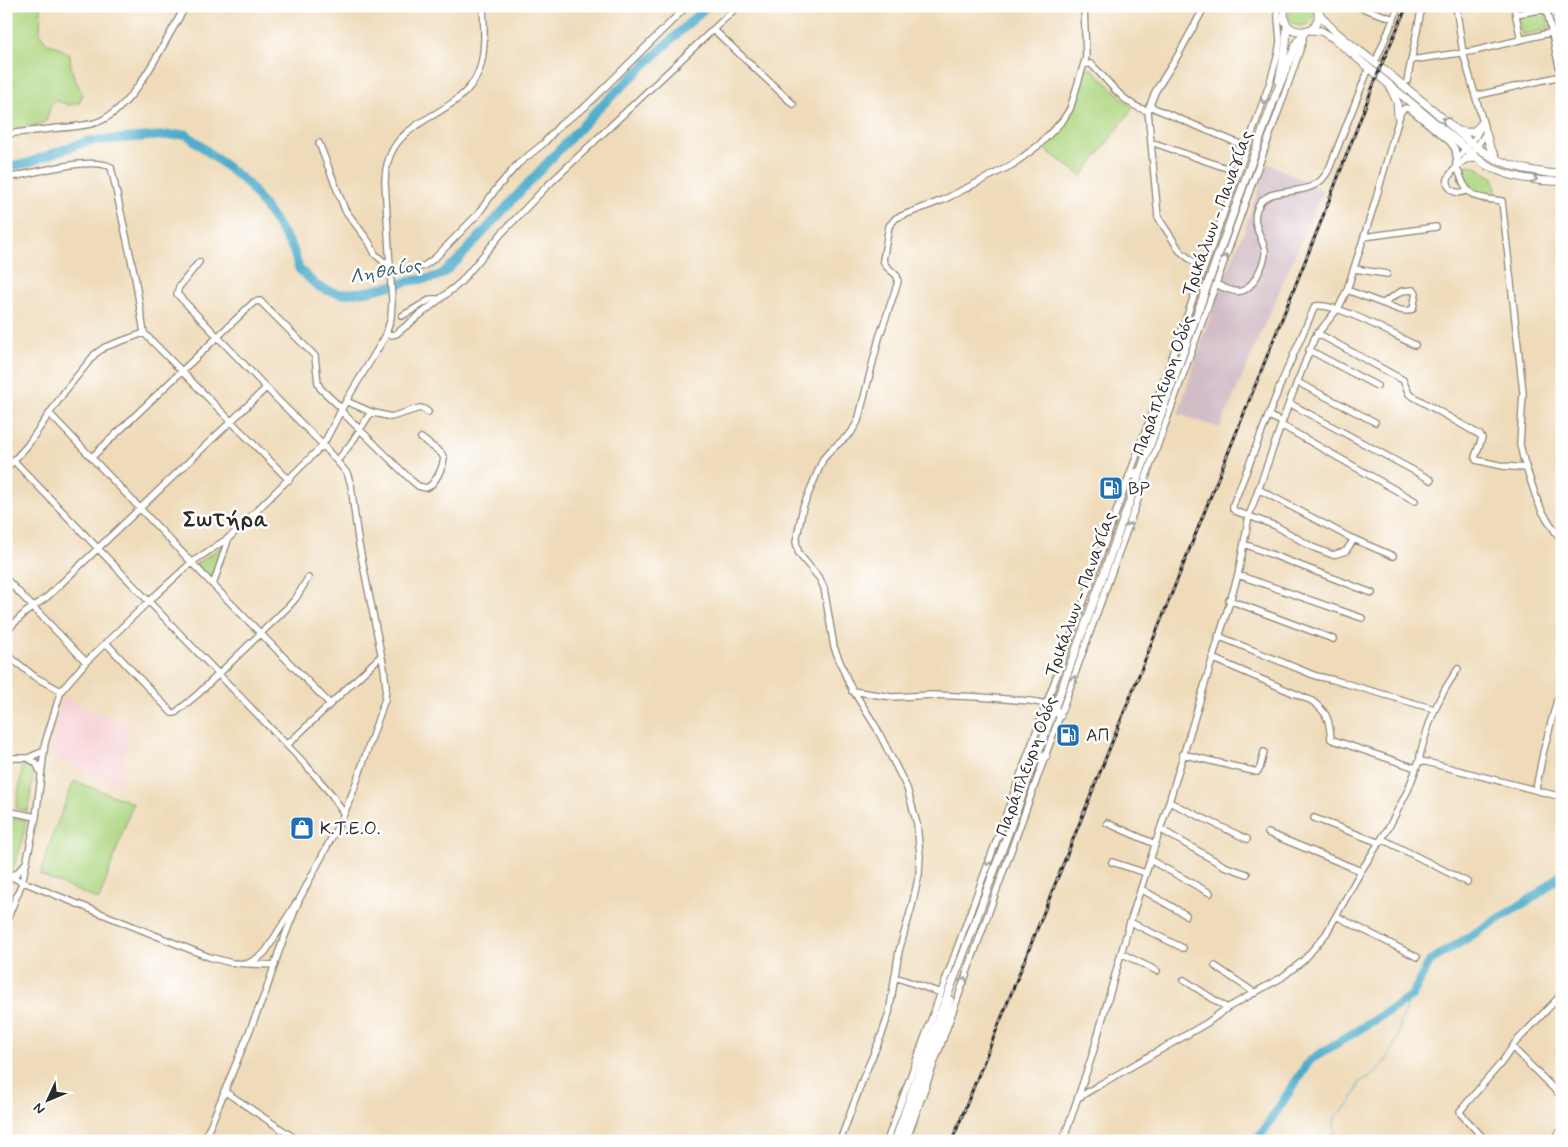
<svg xmlns="http://www.w3.org/2000/svg" width="1568" height="1147" viewBox="0 0 1568 1147" font-family="Mynerve,sans-serif">
	<style>
		.built { fill: #f7cfd3 }
		.industrial { fill: #d2bdc7 }
		.green { fill: #add57f; stroke: #6c8055 }
		.lines { fill: none; stroke-linecap: round; stroke-linejoin: round }
		.stream { stroke: #4babca; stroke-width: 1 }
		.river { stroke: #4babca; stroke-width: 9 }
		.minor-casing { stroke: #8d8372; stroke-width: 8 }
		.major-casing { stroke: #8d8372; stroke-width: 9 }
		.minor { stroke: #fff; stroke-width: 5.5 }
		.major { stroke: #fff; stroke-width: 7 }
		.rail-casing { stroke: #2b2b2b; stroke-width: 3 }
		.rail { stroke: #fff; stroke-width: 1; stroke-dasharray: 4; stroke-linecap: butt }
		.oneway { stroke: #a0a0a0 }
		.labels { text-anchor: middle; stroke-width: 5; stroke-linejoin: round; paint-order: stroke }
		.street-label { font-size: 18px; fill: #2b2b2b; stroke: #fff }
		.poi-label { font-size: 18px; fill: #2b2b2b; stroke: #fff; text-anchor: start }
		.water-label { font-size: 19px; font-style: italic; fill: #385e6b; stroke: #fff }
		.district-label { font-size: 22px; font-weight: bold; letter-spacing: 1px; fill: #2b2b2b; stroke: #fff }
	</style>
	<rect width="100%" height="100%" fill="#fff"/>
	<filter id="ink" filterUnits="userSpaceOnUse"><feTurbulence type="fractalNoise" baseFrequency=".02" numOctaves="2"/><feDisplacementMap in="SourceGraphic" scale="10" xChannelSelector="R" yChannelSelector="G"/><feConvolveMatrix kernelMatrix="1 2 1 2 8 2 1 2 1" color-interpolation-filters="sRGB"/></filter>
	<filter id="wash" filterUnits="userSpaceOnUse"><feTurbulence type="fractalNoise" baseFrequency=".0096" numOctaves="4" result="noise"/><feDisplacementMap in="SourceGraphic" scale="20" xChannelSelector="R" yChannelSelector="G"/><feGaussianBlur stdDeviation="1.12" result="paint"/><feColorMatrix in="noise" values="0 0 0 0 0 0 0 0 0 0 0 0 0 0 0 0 0 1.4 0 .05"/><feComposite in="paint" operator="in"/></filter>
	<g filter="url(#wash)">
		<rect width="100%" height="100%" fill="#efdbba"/>
		<path class="built" d="M63 697 130 727 120 786 50 757 55 725Z"/>
		<path class="industrial" d="M1268 163 1323 190 1220 428 1178 414 1215 301 1241 239Z"/>
		<path class="green" d="M6 6H41L40 34 48 44 56 46 70 55C70 70 75 81 83 94L79 103 69 105 57 101 51 105 46 121 38 125 6 129Z
			M1292 6H1310C1327 32 1275 33 1292 6Z
			M1545 12 1549 27 1548 29 1522 35 1518 17Z
			M1087 68H1091L1133 108 1082 176 1040 146 1061 126 1085 69Z
			M1468 165 1474 166 1493 177 1498 199C1492 198 1483 199 1478 196 1468 192 1461 175 1464 166Z
			M224 545 212 581 196 564Z
			M23 763 29 764 34 771 28 811 16 809Z
			M74 781 133 803 99 900 40 875 53 834Z
			M14 818 26 820 21 847 12 871 6 869V843Z"/>
		<g class="lines">
			<path class="stream" d="M1336 1141 1334 1122 1336 1116 1351 1103 1360 1082 1377 1072 1387 1059 1398 1037 1401 1021 1411 997"/>
			<path class="river" d="M6 166 24 164 87 141 186 134 247 183 275 221 293 249 299 269 317 286 329 291 341 294 370 291 410 281 432 278 442 274 458 260 530 181 596 111 707 6
				M1257 1141 1310 1060 1411 997 1430 961 1537 895 1562 874"/>
		</g>
	</g>
	<g filter="url(#ink)">
		<g class="lines">
			<g class="minor-casing">
				<path id="minor" d="M1356 6 1394 19
					M1456 6 1463 53 1486 133 1475 149
					M1514 6 1521 40
					M1516 14 1546 9
					M714 30 793 104
					M1377 58 1399 6
					M1411 60 1474 51 1562 30
					M1084 64H1091C1108 80 1123 104 1145 110
					M1407 81 1422 6
					M1475 96 1561 76 1546 6
					M1149 106 1247 147
					M1481 124C1478 140 1464 147 1457 160 1454 165 1458 170 1460 175 1468 199 1479 198 1502 201L1523 392 1520 445 1524 461 1537 500 1542 511 1562 542
					M6 134C24 132 42 130 59 128 73 127 88 126 100 121 137 105 165 39 186 6
					M1151 142 1238 172
					M319 143 345 210 369 242 375 254 384 262H390
					M6 178C32 174 89 156 111 167L135 277 144 333 289 480
					M1467 191C1461 193 1455 194 1451 189 1439 177 1462 164 1469 156
					M1364 237 1436 227
					M199 262 179 287 177 294 278 400 323 445 347 473 351 485 358 540 384 668 386 686 385 699 354 789 344 814 299 900 279 951 266 991 204 1141
					M1355 269 1387 274
					M1203 270 1180 251 1158 217 1148 111 1155 92 1177 57 1205 6
					M391 273 424 266 435 258 478 214 496 189 518 164 543 144 560 125 585 107 687 6
					M1216 284C1237 295 1247 296 1259 272 1262 266 1266 258 1265 250 1262 237 1251 223 1257 209 1268 179 1312 205 1329 169L1369 68
					M1347 290 1400 310 1407 311 1413 309 1416 293 1413 290 1402 291 1383 303
					M402 316 431 299H441
					M1317 333 1403 380 1409 394 1480 435 1482 438 1475 457 1476 460 1503 466 1526 468
					M386 334 391 335 396 334 460 283 502 233 545 188 738 6
					M1309 350 1377 386
					M1297 382 1375 422
					M346 401 371 412
					M1289 403 1431 480
					M341 411 411 480 418 486 426 488C435 485 443 467 444 458L441 453 421 438
					M50 414 213 585 330 704
					M1269 416 1282 422
					M1281 425 1415 501
					M92 457 254 302 260 301 315 356 318 383 320 388 342 409
					M14 461 305 764 332 795 344 814
					M337 461 352 442 371 412 391 417 420 408 424 409 428 412
					M6 469 27 446 65 391 95 354 105 347 144 333
					M1258 489 1349 537 1393 556
					M1354 539 1346 551 1333 555 1312 547 1276 526 1235 511 1233 509V505L1282 381 1315 306C1337 302 1393 335 1415 345
					M1244 544 1372 593
					M1238 575 1362 618
					M8 581 86 662
					M213 585 229 537
					M1229 600 1333 639
					M6 631 26 612 47 597 266 388
					M1218 636 1316 676 1334 680 1434 709
					M106 643 172 713H175L198 694 289 606 296 598 308 578
					M6 654 35 677 61 691
					M1212 658 1312 701C1328 713 1329 719 1331 739L1333 740 1416 768
					M852 691 892 697 932 695 980 697 1030 701 1047 704
					M287 745 381 656
					M1182 754 1257 772 1260 768 1264 752
					M6 758H28L44 751
					M28 758 36 763 41 773
					M1420 761C1419 754 1422 748 1424 741 1432 712 1441 693 1458 669
					M1536 789 1543 753 1557 700
					M1169 802 1247 839
					M6 811 36 817
					M1314 818 1380 843
					M1107 823 1155 844
					M1160 829 1224 866 1247 874
					M1268 833 1361 871
					M1382 839 1467 882
					M1150 860 1210 893
					M1112 862 1146 873
					M6 875 209 957 232 963 275 965
					M7 875 16 874 25 864
					M1141 889 1186 915
					M1336 916 1417 957
					M6 922 22 883 36 817 45 743 61 691 86 662 148 602 192 562 230 537 323 445 346 401 385 337 391 318 392 301 385 182C386 113 458 123 479 71 486 51 484 27 483 6
					M1130 922 1183 948
					M1121 953 1157 971
					M249 963 261 956 266 951 296 903
					M1215 966 1255 993
					M895 977 941 993
					M1184 980 1227 1008
					M1512 1047 1562 1097
					M224 1091 299 1141
					M1078 1098 1099 1085 1207 1023 1227 1008 1281 978 1304 960 1326 934 1361 871 1389 827 1408 790 1419 761 1426 762 1562 797
					M840 1141 864 1076 882 1034 889 1013 899 951 912 906 919 874 920 855 917 824 907 788 876 727 849 684 834 647 824 588 820 579 799 554 796 542 803 507 823 459 831 450 851 433 858 421 879 338 898 282 897 276 886 266 883 260 889 226 896 218 943 200 1012 165 1039 145 1063 120 1070 109 1086 57 1084 6
					M887 1141C1015 788 1146 436 1270 82L1278 54 1280 41 1277 6
					M906 1141 1290 79 1303 41V34
					M1063 1141 1092 1056 1130 922 1169 802 1238 575 1249 516 1289 403 1315 337 1339 307 1347 290 1375 202 1401 111 1405 108 1410 109 1450 142 1455 149 1457 160
					M1486 1141 1461 1114 1460 1111 1502 1062 1515 1043 1562 994
					M1551 1141 1562 1130"/>
			</g>
			<g class="major-casing">
				<path id="major" d="M1286 6C1273 40 1330 39 1316 6
					M1319 13C1333 33 1354 46 1373 61 1393 77 1412 93 1432 109 1451 125 1470 145 1492 157 1514 168 1537 173 1562 174
					M1309 30 1321 31 1333 38 1486 165C1508 177 1537 182 1562 181
					M1279 81 1286 45 1287 25
					M1390 87 1397 102 1398 116
					M1460 131C1471 134 1475 132 1482 123
					M1486 133 1490 147 1496 157
					M1466 159 1477 158
					M1130 476 1140 471
					M1054 707 1060 716
					M1035 759 1046 756
					M895 1141 928 1045 960 963 1090 612 1276 94 1297 42 1305 32
					M900 1141 945 1018 950 1000"/>
			</g>
			<use href="#minor" class="minor"/>
			<use href="#major" class="major"/>
			<g class="rail-casing">
				<path id="rail" d="M952 1141 1320 224 1380 68 1407 6"/>
			</g>
			<use href="#rail" class="rail"/>
		</g>
		<defs><path id="oneway-chevron" d="M-2-3.5L2.5 0L-2 3.5" fill="none" stroke-width="1.6" stroke-linecap="round" stroke-linejoin="round" transform="scale(1.25)"/></defs>
		<g class="oneway">
			<use href="#oneway-chevron" transform="translate(1264 100) rotate(109)"/>
			<use href="#oneway-chevron" transform="translate(1445 120) rotate(-140)"/>
			<use href="#oneway-chevron" transform="translate(1534 179) rotate(9)"/>
			<use href="#oneway-chevron" transform="translate(1225 258) rotate(-70)"/>
			<use href="#oneway-chevron" transform="translate(1129 526) rotate(-70)"/>
			<use href="#oneway-chevron" transform="translate(1074 679) rotate(-70)"/>
			<use href="#oneway-chevron" transform="translate(988 862) rotate(110)"/>
			<use href="#oneway-chevron" transform="translate(964 980) rotate(-70)"/>
		</g>
	</g>
	<defs>
		<g id="fuel-square" transform="scale(1.25)"><rect x="-9" y="-9" width="18" height="18" rx="4" fill="#1f6fb2" stroke="#fff"/><path d="M-5.5-6h7V0h2V4h1.3V-2.5L3-4.5l.8-.8L6-3V5H2.5V1h-1V6h-7ZM-4.2-4.7v3.2H.2V-4.7Z" fill="#fff"/></g>
		<g id="shop-square" transform="scale(1.25)"><rect x="-9" y="-9" width="18" height="18" rx="4" fill="#1f6fb2" stroke="#fff"/><path d="M-5-2.5h2.3a2.7 3.5 0 0 1 5.4 0H5L5.5 6h-11ZM-1.5-2.5h3a1.5 2.3 0 0 0-3 0Z" fill="#fff"/></g>
	</defs>
	<g fill-rule="evenodd">
		<use href="#fuel-square" x="1111" y="488"/>
		<use href="#fuel-square" x="1068" y="735"/>
		<use href="#shop-square" x="302" y="828"/>
	</g>
	<g class="labels">
		<g class="street-label">
			<text transform="translate(1217 213) rotate(-70)" y="6">Τρικάλων - Παναγίας</text>
			<text transform="translate(1163 385) rotate(-70)" y="6">Παράπλευρη Οδός</text>
			<text transform="translate(1080 594) rotate(-70)" y="6">Τρικάλων - Παναγίας</text>
			<text transform="translate(1026 766) rotate(-70)" y="6">Παράπλευρη Οδός</text>
		</g>
		<g class="poi-label">
			<text x="1128" y="494">BP</text>
			<text x="1086" y="741">ΑΠ</text>
			<text x="320" y="834">Κ.Τ.Ε.Ο.</text>
		</g>
		<g class="water-label">
			<text transform="translate(385 270) rotate(-10)" y="7">Ληθαίος</text>
		</g>
		<g class="district-label">
			<text x="226" y="526">Σωτήρα</text>
		</g>
	</g>
	<rect width="1568" height="1147" fill="none" stroke="#fff" stroke-width="25"/>
	<g transform="translate(48 1100) rotate(226)" stroke="#ffffff" stroke-width="4" paint-order="stroke">
	<path d="M0-4L9 19L0 12L-9 19Z" fill="#2b2b2b"/>
	<text y="-8" font-size="14" font-weight="bold" text-anchor="middle" fill="#2b2b2b">N</text>
	</g>
</svg>
